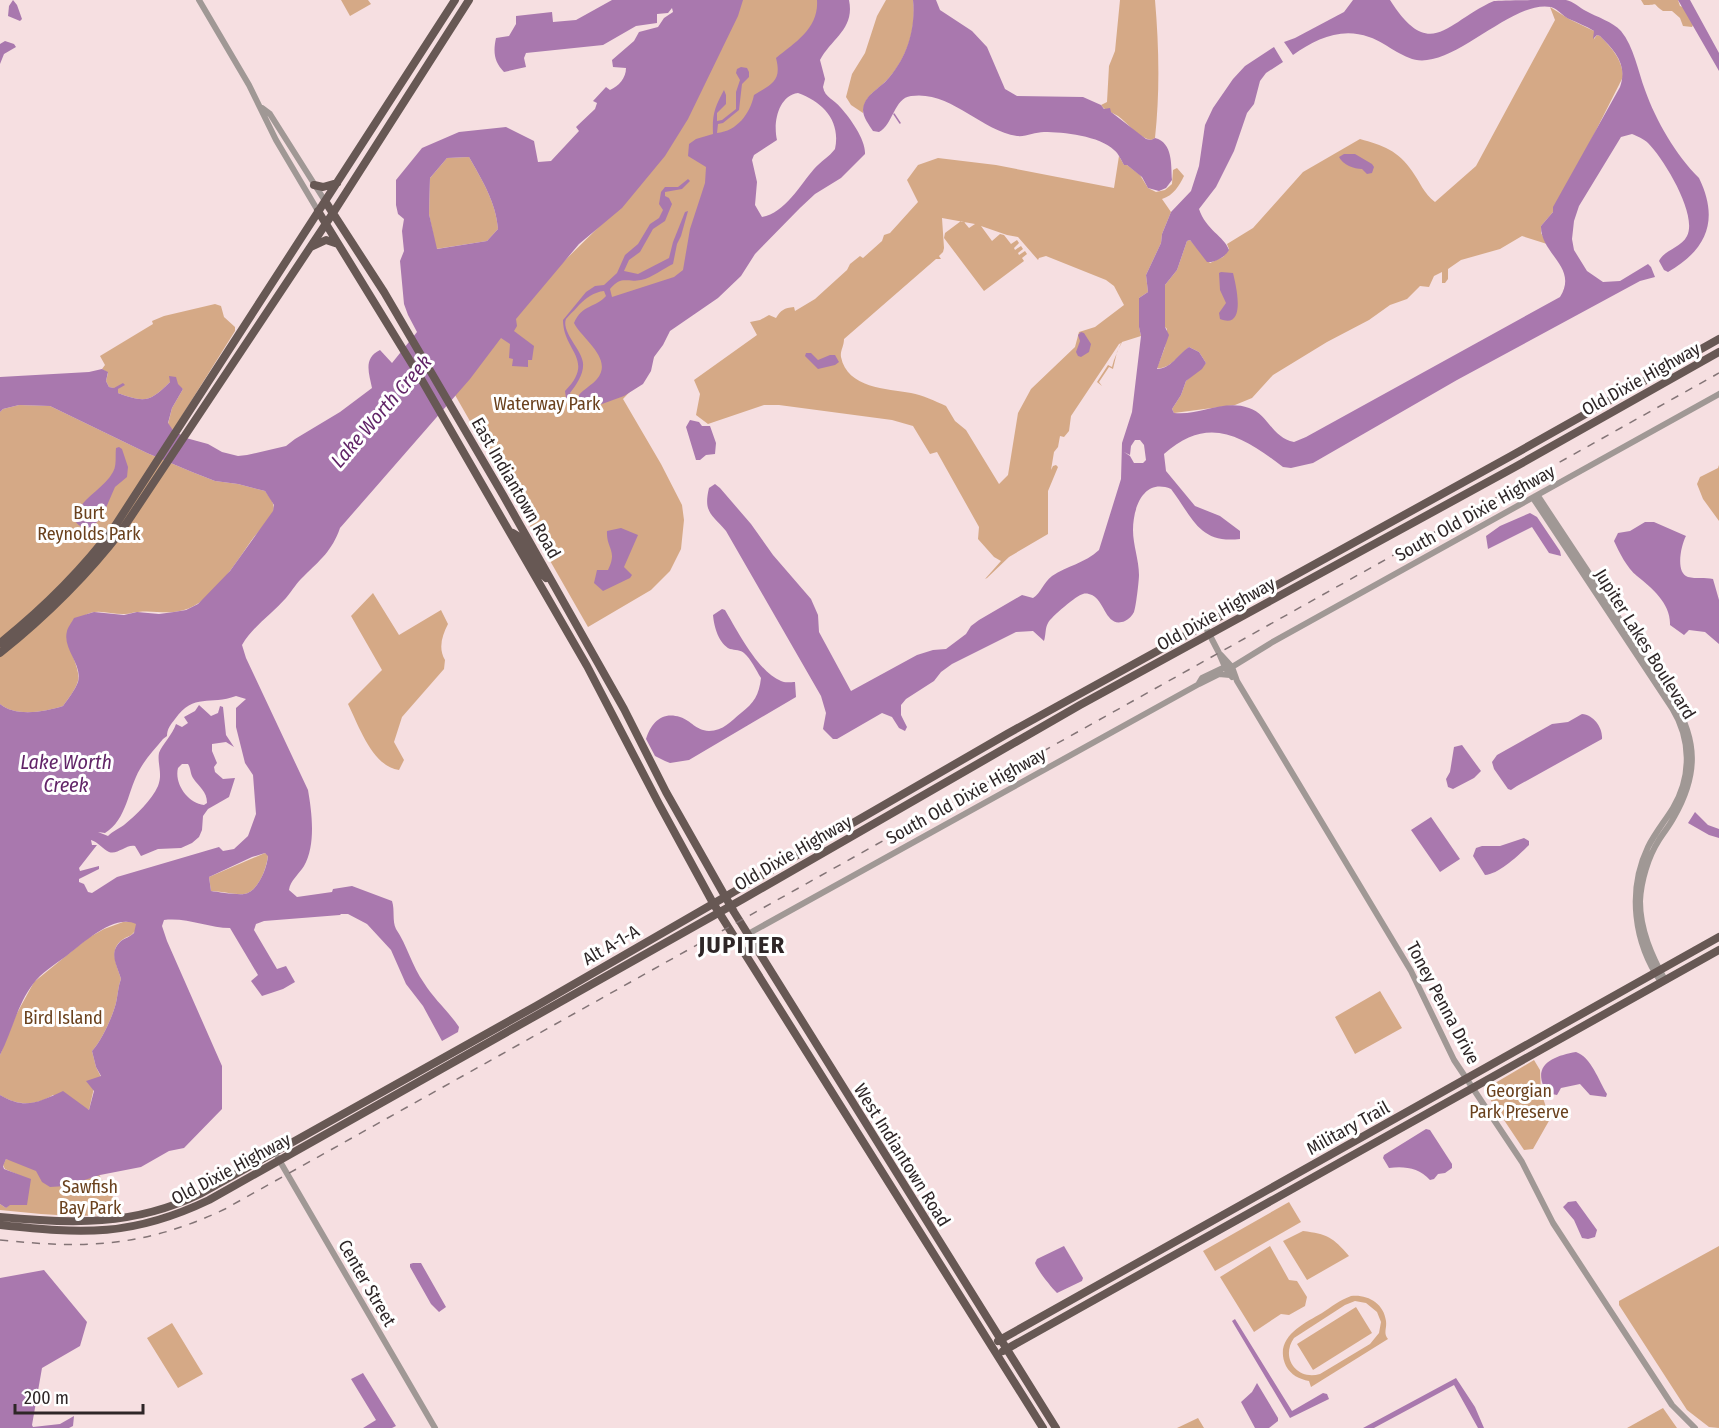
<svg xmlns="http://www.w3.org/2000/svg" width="1719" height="1428" viewBox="0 0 1719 1428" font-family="'Fira Sans Condensed',sans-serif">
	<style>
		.green { fill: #d5a986; fill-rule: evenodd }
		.water { fill: #a978ae; fill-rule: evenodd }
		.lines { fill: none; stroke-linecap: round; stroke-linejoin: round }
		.stream { stroke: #a978ae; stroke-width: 1.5 }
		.minor { stroke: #a09895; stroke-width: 6 }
		.major { stroke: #675854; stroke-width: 8 }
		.rail { stroke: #837476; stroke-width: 1.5; stroke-dasharray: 8 8; stroke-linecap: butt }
		.labels { text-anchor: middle; stroke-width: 6; stroke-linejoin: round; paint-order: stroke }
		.street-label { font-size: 18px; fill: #2e2627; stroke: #fff }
		.park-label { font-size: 18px; fill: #6a411d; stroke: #fff }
		.water-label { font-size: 20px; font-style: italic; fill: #622568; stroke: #fff }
		.district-label { font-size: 24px; font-weight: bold; letter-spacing: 1.5px; fill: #2e2627; stroke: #fff }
	</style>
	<rect width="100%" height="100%" fill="#f6dfe1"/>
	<path class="green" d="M341 0H368L371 4 350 16Z
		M738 0H818L820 19 649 367 637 384 623 399 661 464 682 505 684 520 681 549 670 571 651 590 588 627 455 395 546 279 618 208Z
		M886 0H913C917 30 906 62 884 83 874 92 864 97 863 113L851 105 846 97 852 74 865 53 877 16Z
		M1120 0H1155C1159 46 1160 92 1155 138L1151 140C1137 137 1129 124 1118 116 1112 112 1105 111 1101 105L1107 102 1109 66 1115 51Z
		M1641 0H1678L1680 6 1683 7 1694 23 1692 27 1683 26 1680 18 1672 11H1663C1649 1 1662 5 1644 5Z
		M1550 7 1569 19 1594 31V39L1597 35 1600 36C1611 47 1623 60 1623 77L1586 150 1554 207 1553 212 1541 226V233L1547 244 1522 236 1500 249 1461 260 1448 269V279L1445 283H1442V272L1434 276 1429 287 1420 286 1407 299 1390 305 1369 320 1327 342 1273 375 1252 398 1235 405 1174 413 1172 409 1181 395 1186 381 1206 363 1199 352 1189 347C1179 355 1169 370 1157 368L1165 347 1167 329 1165 327V285L1177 270 1187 241 1190 240 1210 263 1223 257 1229 249 1227 244 1253 228 1303 172 1360 139C1382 145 1399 151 1412 171 1420 182 1424 194 1435 202L1476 166 1555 20Z
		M1119 156 1124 165H1127L1140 175 1148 188 1156 192 1165 190 1172 184 1173 170 1177 168 1184 176C1179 186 1174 195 1162 199L1171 212 1162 234 1161 243 1146 275 1148 292 1139 298V327L1141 336 1122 342 1117 352 1113 369 1109 367 1099 382 1102 386 1097 382 1108 365 1112 367C1114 358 1118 351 1121 343L1119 344 1071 416 1069 431 1064 437 1060 436 1058 447 1054 452 1051 470 1053 466 1056 465 1058 467 1048 491V534L1009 557 987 578 985 579 1001 561 994 557 978 539 979 527 937 452 930 454 913 426 892 420 779 405H764L708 424 696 415 700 394 694 380 757 335 750 322 760 320 769 315 776 318C781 310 784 308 794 307L795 311 815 299 847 270 850 264 860 256 863 258 882 241 884 235 890 233 918 202 907 180 918 165 938 158 996 165 1114 188ZM942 218 975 224 969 228 964 222 961 221 945 233 944 238 984 291 1024 261 1022 258 1027 254 1025 251 1019 255 1018 253 1023 249 1021 246 1015 250 1014 248 1019 243 1017 240 1011 244 1004 235 1000 234 992 241 981 226 1007 235 1018 237 1038 260 1039 258 1046 256 1106 280 1114 286 1124 305 1095 327 1079 332 1075 347 1031 389 1018 413 1008 475 999 484 966 430 955 421 946 406C935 401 923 395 911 393 887 389 847 388 841 357 840 351 844 346 844 339L936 259H941L939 256 943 252 944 248Z
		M469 157C482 180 496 202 498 229L487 241 436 249 429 214 430 178 447 158Z
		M215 304 221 306 224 317 235 327V331L173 430 168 424 172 408 183 389 170 382C150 402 145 403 118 393V389L109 387 106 381 108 373 102 369 105 365 100 356 153 324 152 321 164 316Z
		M19 405 50 406 147 453 192 472 215 481 238 484 265 491C269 497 276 503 273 512 268 523 258 531 251 541 235 564 212 602 184 610 168 615 154 610 138 612 134 612 129 614 125 614 112 615 96 607 84 616 77 621 72 631 67 638 69 650 81 671 78 681 76 689 68 699 63 706 45 712 15 717 0 704V412L3 409Z
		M1719 465V521L1703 499 1697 484 1700 477 1718 468Z
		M373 593 399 635 441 610 448 624C442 636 438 648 445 660L444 669 402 717 394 742 404 760 399 770C372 766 359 726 348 704L382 670 351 616Z
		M265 853 268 855C267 868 258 892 244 894 237 895 219 891 211 891L209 877Z
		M123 922H134L137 924 136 930C132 935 130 936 125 938 107 948 117 965 121 979 118 987 118 994 116 1003 112 1018 102 1040 92 1051L96 1067 101 1077 96 1079 89 1110 53 1095C36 1106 17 1106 0 1095V1055L16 1015 34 982 88 938 104 929Z
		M1380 991 1402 1028 1355 1054 1335 1017Z
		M1534 1060 1540 1070 1541 1092 1550 1119 1533 1149 1524 1150 1486 1093 1490 1086Z
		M6 1159 98 1173 123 1213C82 1219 41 1214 0 1210V1204L6 1208 30 1180 5 1169 3 1165Z
		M1289 1202 1301 1222 1215 1271 1203 1251Z
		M1303 1231C1327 1234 1333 1237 1349 1256L1307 1280 1283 1241Z
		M1270 1246 1289 1280 1297 1281 1307 1297 1305 1306 1289 1315 1281 1314 1254 1332 1220 1277Z
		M1719 1246V1428L1709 1427 1687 1410 1619 1305V1301Z
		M1351 1296C1367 1294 1384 1303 1386 1321 1387 1329 1383 1333 1388 1339L1311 1387 1309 1381C1299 1379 1291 1375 1286 1366 1273 1338 1303 1324 1322 1313 1331 1307 1340 1300 1351 1296ZM1355 1301 1366 1303 1377 1312 1381 1322 1379 1333 1370 1344 1320 1374C1297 1381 1280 1358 1294 1338L1345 1305Z
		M1356 1307 1372 1333 1313 1370 1297 1344Z
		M172 1323 203 1374 178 1388 147 1338Z
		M1663 1408 1677 1428H1627Z
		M1198 1418 1204 1428H1177Z"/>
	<path class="water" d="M13 0 17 5 22 19 20 21 8 16 9 6Z
		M612 0H743L738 16 688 119 665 156 622 208 579 244 516 319 517 326 514 331 534 346 532 360H528V367L512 366 513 359 509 358 510 344 501 338 470 379 340 528C332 551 320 560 304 576 297 582 292 591 286 598 272 614 253 626 242 645L246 658 308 790C312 813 316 845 304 866 299 874 290 881 289 890L297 897 332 892 333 889 352 886 392 901C395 910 392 921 396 929 407 945 412 966 424 983 434 999 448 1011 459 1027L458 1032 442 1041 423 1006 406 984 391 950 367 924 348 914H341L340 915 264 921 256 924 254 930 277 969 286 966 295 982 283 989 262 996 251 981 258 975 230 928C209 928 186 917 164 920L162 926 167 941 222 1066V1109L184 1148 169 1151 141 1167 100 1175 66 1186 50 1187 42 1182 36 1171 6 1159 3 1166 4 1169 31 1179 27 1205H10L6 1208 0 1204V1095C25 1110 39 1102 63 1091L89 1110 94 1091 86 1081 101 1076 96 1067 92 1051C102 1040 112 1018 116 1003 118 994 118 987 121 979 117 965 108 953 121 941 125 938 130 937 134 933L136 924C114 913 81 945 65 957 54 965 41 973 33 984 17 1005 12 1032 0 1055V704C15 717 45 712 63 706 68 699 75 690 78 682 83 664 62 649 67 631 68 627 72 622 74 618L94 612 124 615 137 612 159 614 174 612 186 610 198 604 230 571 273 511 274 505 265 491 238 484 215 481 192 472 147 453 50 406 19 405 3 409 0 412V377L89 372 102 369 108 372 106 381 109 387 114 388 123 383 125 385 118 389V393C145 403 150 402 170 382L169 376 176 377 178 384 183 389 172 408 168 423 173 430 186 438 208 444 222 452 238 456 247 455 286 446 295 439 340 412 372 388C369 373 363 358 380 350L392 363 417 332 408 315 404 304 400 261 404 251 402 231 404 219 398 214 396 205V180L422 148 459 132 506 127 534 141 538 162 551 161 579 131 576 127 595 109 597 103 593 101 606 87 610 90C619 86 626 78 626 68L613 67 612 60 634 41 639 32 658 27 664 18 673 12 672 8 668 13 657 14V23L636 26 603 45 526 53 524 58 526 67 504 72C494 62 493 52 496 38L509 36 516 24V16L552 12 553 22 576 20ZM469 157C482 180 496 202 498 229L487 241 437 249 429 214 430 178 447 158ZM236 696 246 699 236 708V727L245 763 253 775 256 814 248 836 234 849 223 851 219 847 117 877 92 893 88 892 84 884 79 882V879L99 869V866L80 871 79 868 97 845H92L91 840C98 842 103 849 109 852 118 855 126 844 135 846L141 856 158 849 181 848 192 843 199 837 202 830 203 816 208 809 229 797 235 778 223 779 215 772 214 767 217 763 212 751V744L226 742 234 747 226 735 223 707 220 706 218 713 211 716 199 705 195 711 184 717 188 723 182 727 176 724C173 734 161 746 159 753 157 763 163 774 158 786 152 800 136 815 124 825 118 829 113 831 108 836L98 832 105 833C127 820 128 789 140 769 146 758 155 749 163 739L167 736C167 729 171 724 175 719 194 692 210 706 236 696ZM182 764H188C191 769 190 773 193 778 199 787 207 791 207 803L204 805C188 803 174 784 178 768ZM265 853 268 856C267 868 258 892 244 894 237 895 218 892 211 891L209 877 252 857Z
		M817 0H849C855 29 832 38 820 60L825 79 823 87C825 98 834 99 841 108 850 118 866 140 865 154L841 178 815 194 800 208 755 254 741 276 718 298 670 331 663 345 654 357 651 371 643 384 624 396 591 408 576 407 566 398 565 391C596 360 563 351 563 320L586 292 595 286 604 285 617 273 625 255 638 244 650 224 659 218 663 210 659 204 661 192 665 187H678L688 179 690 181 682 189 665 192V196L669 198 672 204 665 221 653 229 640 252 629 260 624 271 638 274 669 258 673 242 685 212 688 211 681 236 677 244 673 264C664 268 652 278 641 280 626 283 622 275 610 289L612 297 674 277 683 270 690 229 705 183 706 167 688 156 689 144 696 139 713 134C712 114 715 107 724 90L726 95V104L717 113V121L722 120 736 109V92L740 80 736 73 737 69 741 67 747 68 749 72V77L742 84 739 110 723 123 718 124 717 133C737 131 750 114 754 95 772 84 782 81 776 58 796 42 819 28 817 0ZM798 93C823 102 841 121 835 149 829 157 821 161 814 169 800 185 785 213 762 217L755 205 757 182 752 160 754 155 777 140C773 123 778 96 798 93ZM604 291 606 296C596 308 582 304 574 323 582 339 614 359 597 379 592 385 584 389 579 395V404L574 402 570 393C577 384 584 374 583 363 582 350 561 332 566 319 569 315 576 309 579 305 586 298 594 292 604 291Z
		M913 0H936L940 10 972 31 987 47 1005 89 1017 96 1083 97 1101 105 1104 109 1110 108 1111 112 1146 139 1151 140 1155 138C1173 143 1171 164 1172 180L1166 188 1159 191 1148 188 1142 177 1127 165H1124C1121 160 1119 154 1114 150 1100 136 1063 132 1044 132 1035 132 1026 137 1017 136 980 130 950 90 911 96 894 98 893 125 879 132L873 131C869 125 863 117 863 110 864 96 877 90 886 81 906 60 916 30 913 0Z
		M1353 0H1390C1431 64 1447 21 1494 1 1501 0 1557 0 1566 0 1573 1 1580 8 1586 11 1597 17 1613 22 1621 31 1634 47 1638 71 1645 90 1656 121 1676 155 1699 178 1719 219 1708 249 1668 272L1664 270 1659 261C1664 250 1681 248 1687 236 1698 215 1664 159 1648 143 1644 139 1637 136 1632 134L1621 137 1579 206 1574 221 1572 239 1574 250 1587 271 1603 282 1620 281 1648 264 1651 267 1655 277 1640 281 1457 380 1313 463 1291 468 1283 467C1241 435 1208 415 1164 454L1166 471 1195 506 1220 516 1240 531V539C1199 544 1193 518 1171 489 1144 478 1133 507 1133 530 1133 545 1139 560 1139 575 1139 581 1136 607 1134 612 1132 616 1129 619 1125 621 1106 629 1105 601 1092 595 1089 594 1086 593 1083 594 1077 595 1051 617 1048 623 1045 628 1046 635 1044 641L1033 631 1016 632 952 664 941 672 934 681 906 699 901 705V715L907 727 905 731 899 728 892 717 882 713 837 739H833L823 729 826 713 821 696 726 531C712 514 703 513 709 488L715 484 720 488 751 524 773 555 811 599 818 615 819 632 851 691 917 655 933 650 946 649 966 634 971 626 979 620 1022 595 1033 598C1041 593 1043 583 1052 576 1067 566 1085 563 1099 550L1121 479 1122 443 1132 412 1141 336 1139 327V298L1148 292 1146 275 1161 243 1162 234 1171 212 1191 191 1199 166 1205 125 1213 108 1233 79 1245 66 1274 47 1283 62 1266 73 1260 81 1254 104 1247 113 1234 151 1216 187 1199 209C1206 230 1224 236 1229 250 1225 257 1215 263 1207 262L1190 240 1187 241 1177 270 1165 285V327L1169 335 1157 369C1171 369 1178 354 1189 347L1199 352 1206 363 1202 369 1186 381 1181 395 1172 409 1174 413C1200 416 1223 399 1249 408 1268 414 1272 438 1294 442L1306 437 1560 297C1579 267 1540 254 1541 226L1553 212V207L1620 87C1628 65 1615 51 1600 36L1597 35 1593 39 1594 31C1586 26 1578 23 1569 19 1563 16 1558 9 1551 7 1516 0 1465 56 1427 60 1416 62 1406 57 1397 52 1388 47 1379 40 1369 37 1341 27 1316 39 1293 55L1284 42 1295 38 1344 12ZM1135 440H1140L1144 445 1146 460 1143 463H1134L1130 456 1124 452 1130 455 1131 446Z
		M1678 0H1690L1719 53V71Z
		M5 41 14 44 16 47 4 54 0 64V44Z
		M1344 154H1355L1372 164 1374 167 1372 173 1367 174 1362 169C1354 169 1343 165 1339 157Z
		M1221 272 1233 273C1236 285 1247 330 1220 319L1219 313 1226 303 1220 290 1219 273Z
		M1081 332 1084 333 1091 344 1089 352 1081 357 1078 356 1076 352 1080 341 1078 335Z
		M806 353H811L818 360 830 355H835L839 362 835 365 818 369 805 356Z
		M690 420 699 422 702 426H710L716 443 715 454 706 455 700 460H696L686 427Z
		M119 447 122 449 128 467 127 477 115 487 102 517 90 529C82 528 78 526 74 519 80 498 103 490 113 472 117 465 115 456 116 448Z
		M1530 513 1537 517 1560 551 1561 556 1549 553 1532 527 1488 549 1486 536 1500 526Z
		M1645 522H1654L1686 536C1681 545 1675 573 1688 577 1696 579 1705 577 1713 579L1719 600V644L1705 632 1689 630 1684 635 1670 625C1671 604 1652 588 1637 576 1627 568 1619 552 1614 541L1618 533 1630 531Z
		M621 528 638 535 624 567 632 575 630 578 603 591 594 583 597 570H608C618 550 606 549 607 531Z
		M722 609 725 610C737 630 758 672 781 681 784 683 791 682 795 682L796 697 689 760 670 763 665 761 655 756 646 739C651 723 662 711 680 717 692 721 695 730 709 731 723 731 731 721 741 713 754 703 759 695 761 678 756 670 751 659 744 653 741 650 735 650 730 649 719 644 714 627 713 615Z
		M1582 714C1594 715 1603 728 1602 739L1517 786 1511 790 1508 789 1494 769 1492 762 1497 755 1552 724 1568 722Z
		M1462 745 1481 771 1474 778 1453 789 1448 787 1446 779 1450 772 1454 747Z
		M1695 812 1708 825 1719 829V838L1709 835 1688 823Z
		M1431 817 1460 859 1440 872 1411 830Z
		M1524 838 1529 841V845C1519 855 1499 874 1485 875L1473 856 1476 848 1482 846H1500Z
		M1576 1052C1591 1057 1599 1081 1607 1094L1606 1097 1590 1095 1580 1084 1561 1088 1557 1095 1547 1093C1530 1065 1553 1056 1576 1052Z
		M1426 1129 1430 1130 1452 1164V1168L1445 1173 1438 1174 1434 1179 1430 1180C1419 1168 1405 1166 1389 1168L1383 1158 1384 1155Z
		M1576 1201 1597 1230 1595 1237 1588 1239 1582 1238 1574 1220 1563 1207 1568 1202Z
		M1064 1246 1083 1278 1082 1281 1057 1293C1051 1287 1038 1271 1035 1263L1037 1259Z
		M413 1263H421L446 1307 439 1312 431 1304 410 1267V1264Z
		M44 1270 87 1322 80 1346 42 1368 32 1425 33 1427 60 1424 74 1416 73 1426 69 1428H0V1278Z
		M1235 1319 1292 1411 1323 1393 1327 1394 1329 1399 1290 1418 1232 1321Z
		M363 1373 396 1426 392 1428H363L376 1420 351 1379Z
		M1456 1378 1475 1407 1484 1428H1478L1454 1385 1374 1428H1363Z
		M1257 1383 1278 1418V1421L1269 1428H1255L1241 1402 1252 1392Z"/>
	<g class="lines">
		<path class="stream" d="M894 114 900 123"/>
		<path class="minor" d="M199 0 249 85 276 140 318 211
			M262 108 270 114 325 201
			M1538 496 1673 700C1698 741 1698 775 1674 817 1670 825 1664 832 1659 840 1648 857 1641 881 1640 901 1640 930 1652 956 1665 980
			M1533 498 1672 708C1691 739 1692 776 1673 808 1665 821 1655 833 1648 847 1627 891 1634 943 1661 982
			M1204 624 1219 653 1225 667 1232 677
			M1221 655 1232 667 1237 681 1411 971 1454 1060 1522 1162 1553 1223 1672 1405 1695 1428
			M1232 667 1271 643 1719 394
			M1199 683 1202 678 1225 667
			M748 934 1199 684 1219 674 1230 675
			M278 1158 435 1428"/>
		<path class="major" d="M314 185 323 187 337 183
			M325 201 384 292 503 495 624 709 666 792 734 912 1056 1428
			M318 211 420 377 587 666 659 804 713 903 1043 1428
			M311 247 326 240 338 244
			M513 533C530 542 532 566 546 578
			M0 643C44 608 82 570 115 526L455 0
			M0 653C46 616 86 577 122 530L333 213 469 0
			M0 1217C71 1224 134 1226 200 1194L536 1006 1007 734 1511 456 1719 339
			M0 1225C83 1234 132 1237 209 1200L743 899 1080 705 1515 467 1719 352
			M998 1341 1719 937
			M1003 1351 1719 950"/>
		<path class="rail" d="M0 1240C86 1249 145 1247 225 1209L1719 373"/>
	</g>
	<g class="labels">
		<g class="street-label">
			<text transform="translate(1641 379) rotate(-29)" y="6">Old Dixie Highway</text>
			<text transform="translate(516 488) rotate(60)" y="6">East Indiantown Road</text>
			<text transform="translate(1475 513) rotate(-29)" y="6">South Old Dixie Highway</text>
			<text transform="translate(1216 614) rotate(-29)" y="6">Old Dixie Highway</text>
			<text transform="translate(1645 644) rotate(58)" y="6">Jupiter Lakes Boulevard</text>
			<text transform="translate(966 796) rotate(-29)" y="6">South Old Dixie Highway</text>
			<text transform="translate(793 853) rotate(-30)" y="6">Old Dixie Highway</text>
			<text transform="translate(611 945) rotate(-30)" y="6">Alt A-1-A</text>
			<text transform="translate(1443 1003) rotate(62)" y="6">Toney Penna Drive</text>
			<text transform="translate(1348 1128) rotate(-29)" y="6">Military Trail</text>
			<text transform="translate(902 1155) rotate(58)" y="6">West Indiantown Road</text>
			<text transform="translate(231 1169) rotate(-28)" y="6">Old Dixie Highway</text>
			<text transform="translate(367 1283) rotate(60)" y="6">Center Street</text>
		</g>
		<g class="park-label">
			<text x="547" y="410">Waterway Park</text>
			<text x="89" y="519">Burt<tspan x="89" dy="21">Reynolds Park</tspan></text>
			<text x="63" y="1024">Bird Island</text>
			<text x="1519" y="1097">Georgian<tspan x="1519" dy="21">Park Preserve</tspan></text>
			<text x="90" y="1193">Sawfish<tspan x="90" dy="21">Bay Park</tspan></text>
		</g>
		<g class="water-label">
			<text transform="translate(381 411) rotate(-49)" y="7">Lake Worth Creek</text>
			<text x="66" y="769">Lake Worth<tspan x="66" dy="23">Creek</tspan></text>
		</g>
		<g class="district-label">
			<text x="742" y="953">JUPITER</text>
		</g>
	</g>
	<path d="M15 1404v9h128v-9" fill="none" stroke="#2e2627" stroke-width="3"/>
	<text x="24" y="1404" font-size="18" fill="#2e2627" stroke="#ffffff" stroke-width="4.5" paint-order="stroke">200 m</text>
</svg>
